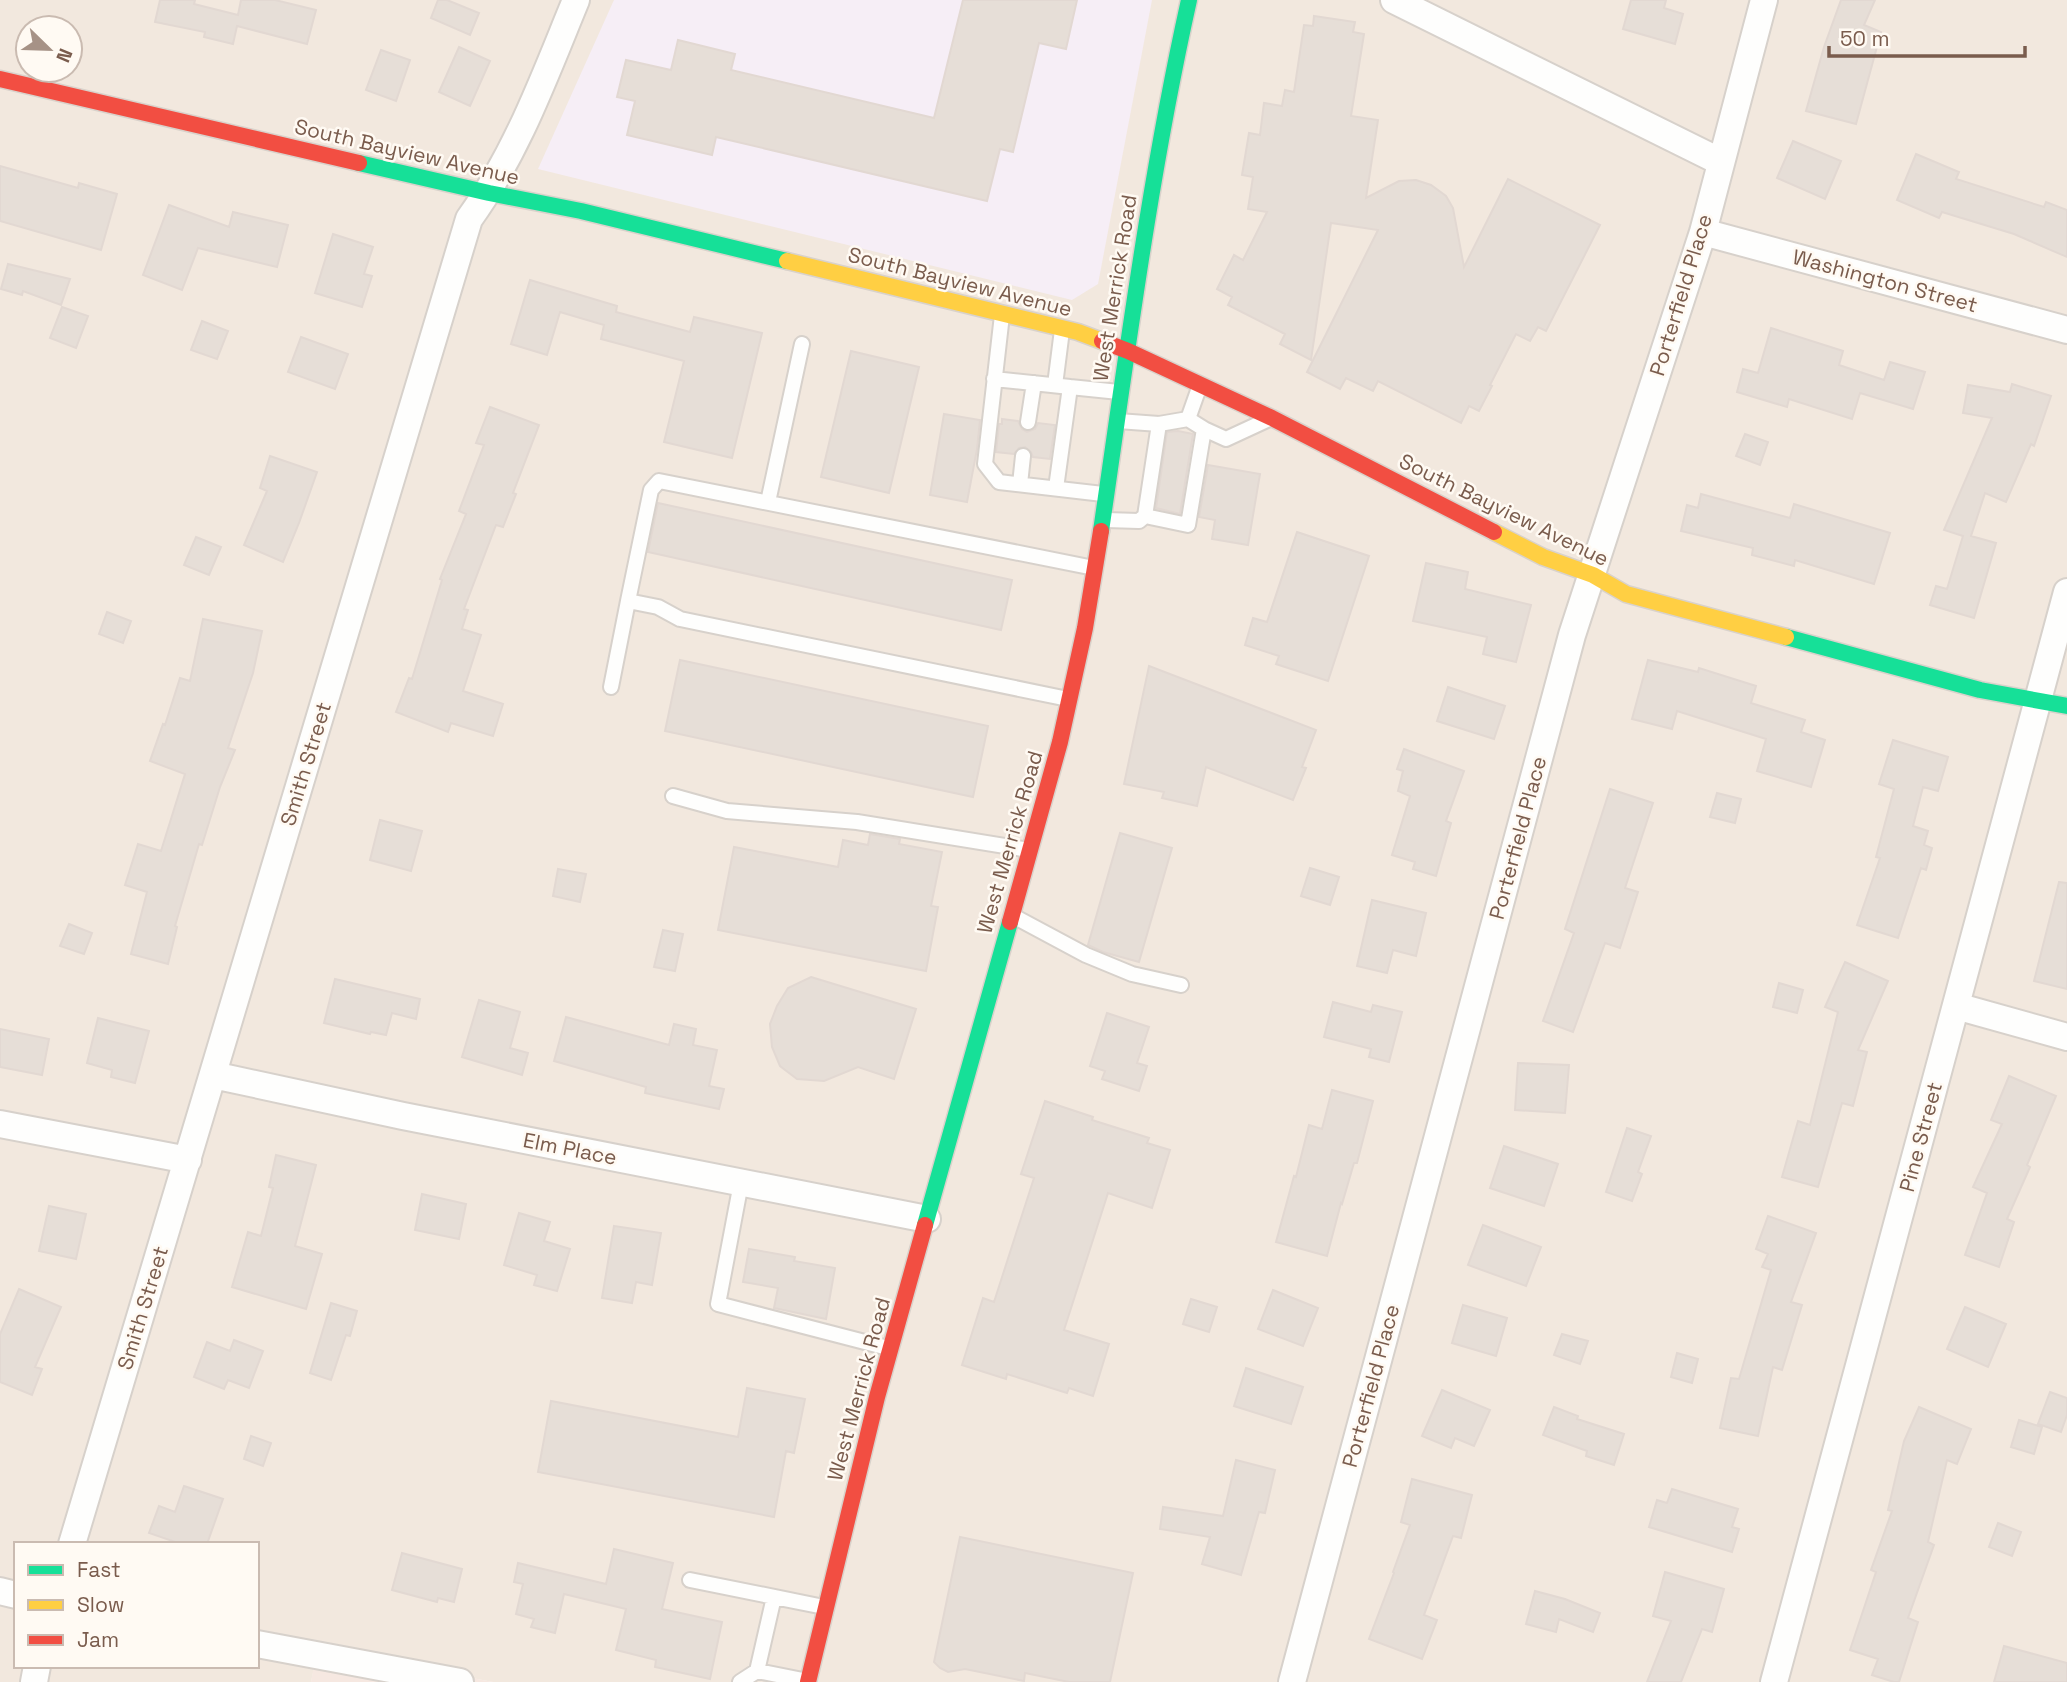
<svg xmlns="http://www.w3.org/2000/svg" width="2067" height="1682" viewBox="0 0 2067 1682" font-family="'Space Grotesk',sans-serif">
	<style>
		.residential { fill: #f2e8de; fill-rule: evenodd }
		.commercial { fill: #f6e8e1 }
		.education { fill: #f6eef6 }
		.building { fill: #e6ded7; stroke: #e2d8d2; stroke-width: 2 }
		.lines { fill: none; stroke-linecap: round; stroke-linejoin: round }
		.lane-casing { stroke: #d7d1cb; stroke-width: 18 }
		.street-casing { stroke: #d7d1cb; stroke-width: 30 }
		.fast-casing { stroke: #d9d2cb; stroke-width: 19 }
		.slow-casing { stroke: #d9d2cb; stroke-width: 19 }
		.jam-casing { stroke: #d9d2cb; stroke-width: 19 }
		.lane { stroke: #fefefd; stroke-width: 14 }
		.street { stroke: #fefefd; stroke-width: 26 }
		.fast { stroke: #16e098; stroke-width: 16 }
		.slow { stroke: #ffcf43; stroke-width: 16 }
		.jam { stroke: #f24e42; stroke-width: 16 }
		.labels { text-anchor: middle; stroke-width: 5; stroke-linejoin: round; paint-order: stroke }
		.street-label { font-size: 21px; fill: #7a5c4d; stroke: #fffaf3 }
	</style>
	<rect width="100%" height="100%" fill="#f9f5f0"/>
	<path class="residential" d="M0 0H2067V1682H493L318 1649 311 1682H0ZM28 28H70V70H28ZM16 1544H257V1666H16Z"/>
	<path class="commercial" d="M317 1649 493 1682H311Z"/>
	<path class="education" d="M614 0H1152L1098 284 1072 300 538 169Z"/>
	<path class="building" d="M160 0H195L194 4 238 15 241 0H275L316 10 307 44 237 26 233 44 204 37 205 32 155 22Z
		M438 0H447L479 13 470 35 431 18Z
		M963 0H1077L1066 49 1039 43 1013 152 1000 149 987 201 716 137 712 155 627 135 635 101 617 97 626 60 671 70 678 40 735 54 731 70 934 118Z
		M1631 0H1666L1664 8 1683 14 1675 44 1623 29Z
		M1841 0H1875L1864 25 1881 32 1856 124 1806 111 1824 47Z
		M1314 16 1355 22 1353 32 1364 34 1351 116 1378 120 1366 198 1399 181 1416 180 1431 185 1446 196 1453 208 1464 267 1508 179 1600 225 1546 331 1538 327 1530 341 1516 334 1490 385 1492 386 1479 411 1469 406 1461 423 1378 381 1373 391 1346 378 1340 389 1307 372 1378 230 1331 223 1311 360 1280 344 1285 334 1228 305 1232 297 1217 289 1234 255 1243 260 1267 212 1248 209 1253 177 1242 175 1249 133 1260 135 1264 103 1282 106 1285 90 1294 92 1304 25 1313 26Z
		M459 47 490 61 470 106 439 92Z
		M381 50 410 60 396 101 366 90Z
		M1793 141 1841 161 1825 199 1777 178Z
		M1916 154 1959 172 1956 179 2044 207 2046 202 2067 210V257L2014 234 1942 212 1939 218 1897 200Z
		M0 166 78 188 79 183 117 194 101 250 0 221Z
		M169 205 229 227 233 212 288 225 277 267 198 248 182 290 143 275Z
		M333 234 373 247 364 274 372 276 362 307 315 293Z
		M8 264 70 279 61 305 23 291 22 295 1 289Z
		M530 280 617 306 616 312 690 332 694 317 762 333 732 458 664 442 684 361 601 339 604 325 560 312 547 355 511 344Z
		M62 307 88 316 76 348 50 338Z
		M202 321 228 331 217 359 191 350Z
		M1771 328 1843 351 1839 365 1884 380 1890 362 1925 372 1913 409 1860 393 1852 419 1789 399 1787 407 1737 392 1743 369 1758 373Z
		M301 337 348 354 335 389 288 372Z
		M851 351 919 367 889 493 821 477Z
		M2012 384 2051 396 2034 446 2031 444 2006 502 1985 493 1971 536 1996 543 1974 618 1930 605 1936 586 1947 589 1963 536 1944 530 1992 418 1963 413 1968 385 2010 392Z
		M490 407 539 425 513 493 516 494 503 527 496 525 464 609 468 610 462 629 481 635 463 691 503 704 493 736 451 723 448 732 396 712 409 678 412 679 442 580 440 579 466 514 459 511 484 445 476 443Z
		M944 414 980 420 977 449 967 502 930 495Z
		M1002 419 1018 421 1022 429 1027 432 1035 429 1038 423 1055 425 1050 459 1033 457 1031 452 1025 447 1019 448 1014 454 996 452 999 424H1002Z
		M1178 431 1193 434 1180 514 1156 508 1167 432Z
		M1745 434 1768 442 1760 465 1736 456Z
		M270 456 317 472 299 523 283 562 244 545 267 491 260 488Z
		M1208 465 1260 474 1248 545 1212 539 1215 520 1199 517Z
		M1701 494 1790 518 1794 504 1890 533 1874 584 1795 560 1794 566 1752 555 1753 548 1681 531 1687 505 1698 508Z
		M658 503 1012 580 1001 630 648 552Z
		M1297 532 1369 556 1328 681 1276 664 1279 656 1245 645 1253 618 1267 622Z
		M196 537 221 547 209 575 184 565Z
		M1426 563 1468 572 1465 589 1531 605 1516 662 1483 654 1487 637 1413 621Z
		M107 612 131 621 123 643 99 634Z
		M203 619 262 631 253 673 228 748 235 750 220 787 202 845 199 844 175 926 177 927 168 964 131 954 147 892 125 885 138 844 161 851 185 774 150 761 163 724 165 725 180 678 190 681Z
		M680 660 988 726 973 797 665 731Z
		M1648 660 1698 672 1699 668 1756 686 1751 703 1805 720 1801 732 1825 740 1811 787 1757 771 1766 739 1677 711 1672 729 1632 719Z
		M1149 666 1316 730 1302 767 1306 768 1293 800 1206 767 1197 806 1162 798 1164 792 1124 784Z
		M1448 687 1505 706 1494 739 1437 721Z
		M1893 740 1948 757 1938 791 1923 787 1913 826 1928 831 1924 845 1932 848 1926 870 1921 868 1898 938 1857 925 1880 858 1876 857 1894 789 1879 784Z
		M1404 749 1464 771 1446 821 1451 823 1436 876 1413 869 1415 862 1392 855 1410 796 1398 791 1403 771 1397 769Z
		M1610 789 1653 803 1625 888 1638 892 1620 948 1605 943 1573 1032 1543 1021 1574 933 1565 929Z
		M1717 793 1741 799 1735 823 1710 817Z
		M380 820 422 831 411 871 370 860Z
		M1120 833 1172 848 1139 962 1103 952 1088 945Z
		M870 834 900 839 899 844 942 852 931 906 938 907 926 971 718 930 734 847 838 867 843 840 868 845Z
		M1310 868 1339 877 1330 905 1301 896Z
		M558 869 586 874 580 902 553 896Z
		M2059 882 2067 883V989L2034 981Z
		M1372 900 1426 913 1416 956 1393 950 1387 973 1357 966Z
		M69 924 92 933 84 954 60 946Z
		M663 930 683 934 675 971 654 967Z
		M1845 962 1888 981 1858 1050 1867 1052 1853 1106 1842 1103 1818 1187 1782 1177 1798 1121 1810 1125 1838 1012 1825 1007Z
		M811 977 916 1009 894 1079 858 1067 824 1081 797 1079 780 1066 772 1047 770 1024 777 1006 788 988Z
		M335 979 420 999 416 1019 392 1013 386 1035 371 1032 370 1034 324 1023Z
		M1779 983 1803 990 1797 1013 1773 1007Z
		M479 1000 520 1012 510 1048 528 1053 522 1075 462 1057Z
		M1333 1002 1371 1012 1373 1005 1402 1012 1389 1062 1369 1057 1371 1049 1324 1037Z
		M1107 1013 1149 1027 1137 1063 1147 1066 1139 1091 1102 1079 1105 1071 1090 1066Z
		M566 1017 669 1045 674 1024 696 1029 693 1045 717 1050 709 1086 724 1089 719 1109 645 1093 646 1087 554 1061Z
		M98 1018 149 1031 135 1083 111 1077 112 1070 87 1063Z
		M0 1029 49 1039 42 1075 0 1067Z
		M1518 1063 1569 1065 1565 1113 1515 1110Z
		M2009 1076 2056 1096 2027 1165 2030 1167 2007 1219 2014 1222 1999 1267 1965 1255 1987 1193 1973 1187 2002 1124 1991 1120Z
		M1332 1090 1373 1101 1357 1163H1354L1342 1204 1341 1203 1327 1256 1276 1242 1294 1176 1296 1177 1309 1125 1322 1129Z
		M1045 1101 1093 1117 1092 1120 1149 1138 1147 1143 1170 1150 1152 1208 1108 1193 1064 1330 1109 1344 1093 1396 1069 1388 1067 1393 1007 1374 1006 1379 962 1365 983 1298 994 1302 1034 1178 1021 1174Z
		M1627 1128 1651 1136 1638 1172 1642 1174 1632 1201 1606 1192Z
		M1504 1146 1558 1164 1544 1206 1490 1188Z
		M276 1155 316 1165 295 1246 322 1254 306 1309 232 1287 248 1232 261 1236 273 1188 269 1187Z
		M422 1194 466 1204 459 1239 415 1230Z
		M49 1206 86 1214 76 1259 39 1251Z
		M519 1213 550 1222 544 1241 570 1249 557 1291 534 1285 537 1275 504 1265Z
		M1768 1216 1816 1233 1791 1302 1802 1305 1782 1370 1773 1367 1758 1436 1720 1428 1731 1378 1739 1379 1771 1270 1762 1267 1768 1254 1756 1249Z
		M1483 1225 1541 1247 1526 1286 1468 1265Z
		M614 1226 661 1233 652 1285 636 1282 632 1303 602 1298Z
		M749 1249 795 1257 794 1261 835 1268 826 1319 774 1308 778 1288 743 1282Z
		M19 1289 61 1307 35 1367 42 1369 32 1395 0 1382V1334Z
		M1273 1290 1318 1308 1303 1346 1258 1329Z
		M1191 1299 1217 1307 1209 1332 1183 1324Z
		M331 1303 357 1311 350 1336 346 1335 331 1380 310 1373Z
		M1463 1305 1507 1318 1496 1356 1452 1343Z
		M1965 1307 2006 1324 1988 1367 1947 1349Z
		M1562 1334 1588 1341 1580 1364 1554 1355Z
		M234 1340 263 1351 249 1388 228 1380 224 1389 194 1377 207 1342 230 1351Z
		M1677 1353 1698 1359 1692 1383 1671 1377Z
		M1246 1368 1303 1387 1291 1424 1234 1406Z
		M747 1388 805 1399 794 1453 786 1451 774 1517 538 1472 551 1401 738 1437Z
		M1442 1390 1490 1410 1474 1446 1455 1438 1451 1448 1422 1436Z
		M2050 1392 2067 1398V1415L2061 1432 2038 1424Z
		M1554 1407 1578 1416 1577 1419 1624 1434 1614 1465 1586 1456 1587 1451 1543 1435Z
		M1919 1407 1971 1429 1957 1464 1947 1460 1928 1542 1934 1545 1908 1618 1918 1622 1899 1682H1894L1872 1675 1878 1659 1850 1650 1876 1572 1871 1570 1892 1511 1888 1510 1904 1441Z
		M2019 1420 2042 1427 2034 1454 2011 1447Z
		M251 1436 271 1443 263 1466 244 1459Z
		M1236 1460 1275 1470 1265 1513 1259 1512 1241 1575 1202 1564 1210 1537 1160 1529 1163 1507 1223 1516Z
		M1412 1479 1472 1495 1461 1538 1453 1536 1424 1615 1437 1620 1422 1659 1369 1639 1394 1573 1393 1572 1410 1525 1401 1522Z
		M184 1486 223 1499 207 1544H181L149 1533 159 1506 175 1512Z
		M1672 1489 1738 1509 1732 1527 1739 1529 1732 1552 1649 1527 1657 1500 1667 1503Z
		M1998 1523 2021 1532 2012 1556 1989 1547Z
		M960 1537 1133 1573 1110 1682H1069L1025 1673 1024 1681 965 1669 948 1672 940 1668 934 1662Z
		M614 1549 673 1563 662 1609 722 1622 710 1679 655 1667 656 1660 616 1650 626 1609 564 1594 555 1633 531 1627 534 1619 516 1614 523 1584 514 1582 518 1563 606 1584Z
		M402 1553 462 1569 454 1602 438 1598 437 1602 392 1590Z
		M1665 1572 1724 1589 1712 1632 1702 1629 1681 1682H1647L1671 1621 1653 1616Z
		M1535 1591 1565 1599 1600 1613 1593 1632 1559 1619 1556 1632 1526 1624Z
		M2004 1646 2067 1663V1682H1994Z"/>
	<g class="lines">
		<g class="lane-casing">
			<path id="lane" d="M1002 315 985 464 999 482 1103 494
				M994 379 1070 387 1056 488
				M1055 385 1062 330
				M1070 387 1119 392
				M1188 419 1200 385
				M1118 421 1159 424
				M1028 422 1034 383
				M1204 429 1188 419 1159 424 1145 516 1188 525 1204 429 1226 439 1267 420
				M1020 484 1023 456
				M768 502 802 344
				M1106 520 1139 521 1145 516
				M628 601 651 490 659 481 1094 568
				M611 687 628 601 658 607 680 619 1068 699
				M673 796 727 811 857 822 1029 850
				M1015 917 1086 955 1132 974 1181 985
				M741 1183 718 1304 888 1348
				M690 1580 824 1607
				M757 1671 774 1597
				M740 1682 757 1671 808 1681"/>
		</g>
		<g class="street-casing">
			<path id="street" d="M1394 0 1721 162
				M1703 232 2067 330
				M1956 1006 2067 1037
				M213 1075 403 1116 927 1219
				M0 1124 188 1160
				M72 1544 469 219C517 153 545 75 576 0
				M0 1591 16 1595
				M257 1644 460 1682
				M34 1682 37 1666
				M1292 1682 1572 635 1703 232 1764 0
				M1774 1682 2067 592"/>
		</g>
		<g class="fast-casing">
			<path id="fast" d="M359 163 489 193 581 211 787 261
				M1101 531C1127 353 1150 175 1189 0
				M1786 637 1980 690 2067 706
				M925 1225 1010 922"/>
		</g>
		<g class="slow-casing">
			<path id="slow" d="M787 261 1078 332 1102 341
				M1494 532 1543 557 1593 575 1626 594 1786 637"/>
		</g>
		<g class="jam-casing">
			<path id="jam" d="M0 79 359 163
				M1102 341 1128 351 1272 418 1494 532
				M1010 922 1060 742 1085 628 1101 531
				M808 1682 877 1397 925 1225"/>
		</g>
		<use href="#lane" class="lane"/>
		<use href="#street" class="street"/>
		<use href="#fast" class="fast"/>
		<use href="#slow" class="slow"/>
		<use href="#jam" class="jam"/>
	</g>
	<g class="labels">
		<g class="street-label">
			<text transform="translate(407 152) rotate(13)" y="7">South Bayview Avenue</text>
			<text transform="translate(1885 281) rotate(15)" y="7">Washington Street</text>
			<text transform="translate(960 282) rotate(14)" y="7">South Bayview Avenue</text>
			<text transform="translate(1115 288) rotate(-81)" y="7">West Merrick Road</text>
			<text transform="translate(1681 295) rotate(-73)" y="7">Porterfield Place</text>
			<text transform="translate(1504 510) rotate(26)" y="7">South Bayview Avenue</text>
			<text transform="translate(306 764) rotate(-73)" y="7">Smith Street</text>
			<text transform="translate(1518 838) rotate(-75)" y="7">Porterfield Place</text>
			<text transform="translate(1010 842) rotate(-74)" y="7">West Merrick Road</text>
			<text transform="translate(1921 1137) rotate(-75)" y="7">Pine Street</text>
			<text transform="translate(570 1149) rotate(11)" y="7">Elm Place</text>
			<text transform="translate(143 1308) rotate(-73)" y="7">Smith Street</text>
			<text transform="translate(1371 1386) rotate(-75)" y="7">Porterfield Place</text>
			<text transform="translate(859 1389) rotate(-75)" y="7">West Merrick Road</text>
		</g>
	</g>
	<rect x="14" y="1542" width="245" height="126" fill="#fffaf3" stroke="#cabbb1" stroke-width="2"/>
	<rect x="28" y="1565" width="35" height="10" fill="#16e098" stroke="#cabbb1" stroke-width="2"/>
	<text x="77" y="1577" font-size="21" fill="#7a5c4d">Fast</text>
	<rect x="28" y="1600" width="35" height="10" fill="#ffcf43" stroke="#cabbb1" stroke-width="2"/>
	<text x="77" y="1612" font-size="21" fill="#7a5c4d">Slow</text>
	<rect x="28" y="1635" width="35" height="10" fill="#f24e42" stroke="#cabbb1" stroke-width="2"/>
	<text x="77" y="1647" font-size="21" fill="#7a5c4d">Jam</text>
	<g transform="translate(49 49) rotate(113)"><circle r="33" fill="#fffaf3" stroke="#cabbb1" stroke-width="2"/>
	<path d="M0-5L12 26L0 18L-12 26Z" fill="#a69286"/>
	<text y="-10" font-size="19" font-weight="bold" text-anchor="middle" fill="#7a5c4d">N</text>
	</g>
	<path d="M1829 46v10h196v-10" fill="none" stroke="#7a5c4d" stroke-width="3.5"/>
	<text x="1840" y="46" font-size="21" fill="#7a5c4d" stroke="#fffaf3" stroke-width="5" paint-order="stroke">50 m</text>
</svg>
